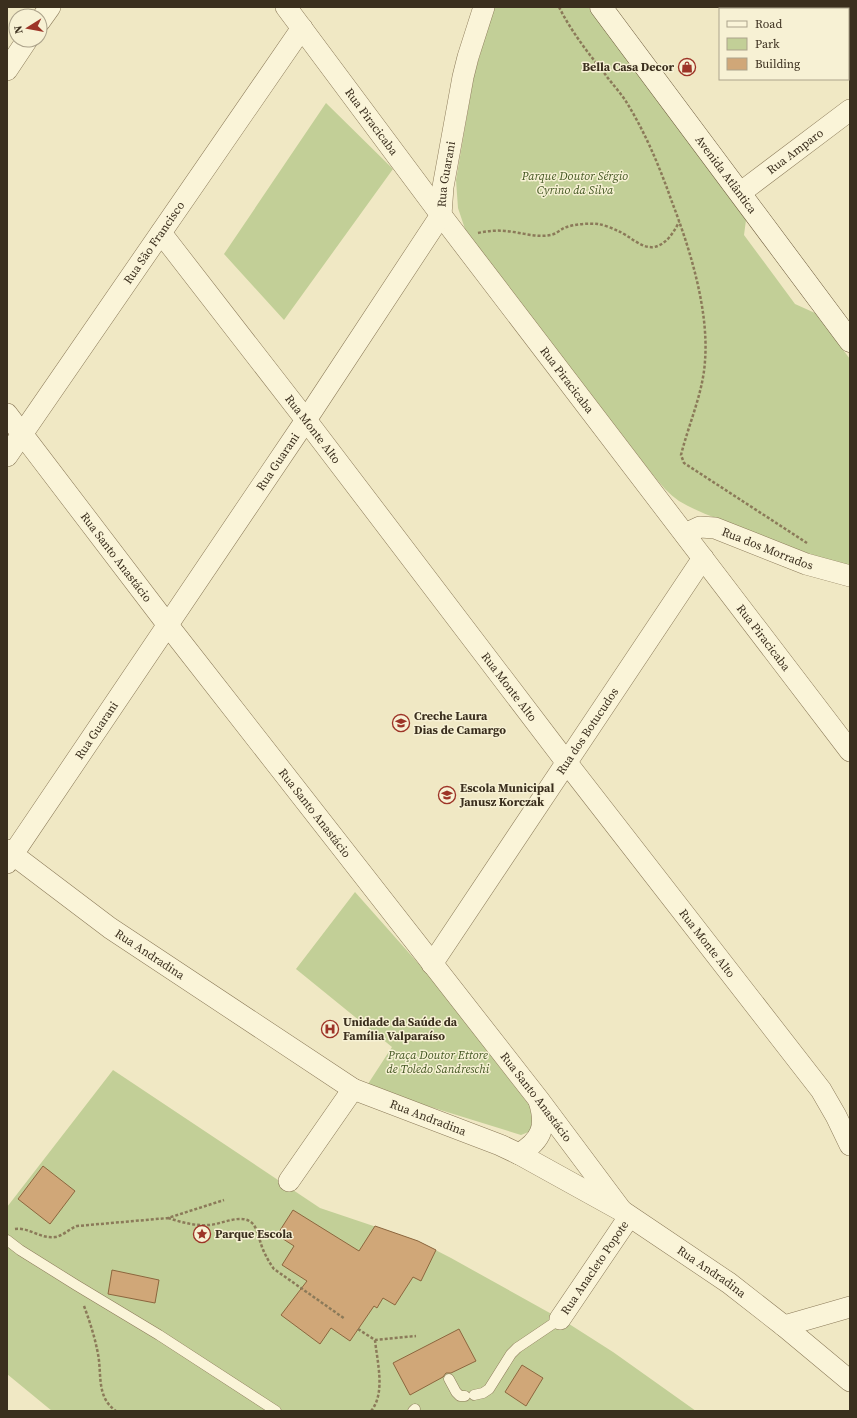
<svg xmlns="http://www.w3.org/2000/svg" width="857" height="1418" viewBox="0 0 857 1418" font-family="'Source Serif 4',serif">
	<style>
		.green { fill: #c2cf97 }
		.building { fill: #d0a778; stroke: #8c663e }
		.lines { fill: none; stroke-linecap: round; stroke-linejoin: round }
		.lane-casing { stroke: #8b7a59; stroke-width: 11 }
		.street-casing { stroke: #8b7a59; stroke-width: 22 }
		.secondary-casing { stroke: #6d5b3c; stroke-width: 23 }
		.path { stroke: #8b7a59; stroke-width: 2.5; stroke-dasharray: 3 2; stroke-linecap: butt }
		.lane { stroke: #faf4d8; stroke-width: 10 }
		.street { stroke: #faf4d8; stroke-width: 21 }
		.secondary { stroke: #faf4d8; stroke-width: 22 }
		.labels { text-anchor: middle; stroke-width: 3; stroke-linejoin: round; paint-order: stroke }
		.poi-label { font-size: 12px; font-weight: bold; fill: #3b2f1e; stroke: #f7f1d4; text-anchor: start }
		.street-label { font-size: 12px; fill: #3b2f1e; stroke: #f7f1d4 }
		.park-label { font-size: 12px; font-style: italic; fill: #455824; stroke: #f7f1d4 }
	</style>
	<rect width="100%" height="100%" fill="#f0e8c4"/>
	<path class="green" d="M494 7H588L746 220 744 235 795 304 815 313 850 359V566C813 557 779 542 744 529 722 520 699 513 679 501 669 494 661 485 653 475L466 232 458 208 456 180 474 75Z
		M326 103 393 169 284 320 224 254Z
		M355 892 433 980 536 1114 531 1131 521 1135 366 1087 392 1047 296 969Z
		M113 1070 320 1208 418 1241 451 1258 566 1322 613 1352 696 1411H52L7 1374V1207Z"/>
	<path class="building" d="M43 1166 75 1191 50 1224 18 1199Z
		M293 1210 359 1251 375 1226 418 1241 436 1250 421 1281 413 1277 395 1305 383 1298 377 1308 374 1306 350 1341 331 1328 320 1344 281 1315 307 1281 282 1265 294 1246 277 1235Z
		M112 1270 159 1280 155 1303 108 1294Z
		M459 1329 476 1361 451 1373H446L443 1377 410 1395 393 1363Z
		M522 1365 543 1378 526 1406 505 1392Z"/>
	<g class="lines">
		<g class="lane-casing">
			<path id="lane" d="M7 1240 20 1250 76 1285 159 1335 276 1411
				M449 1379 456 1392 460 1396H465
				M474 1395 483 1393 489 1389 511 1354 517 1348 560 1319
				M413 1411 415 1409"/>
		</g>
		<g class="street-casing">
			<g id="street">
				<path id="s1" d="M286 7 441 215 850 751"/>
				<path d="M40 21 50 7"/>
				<path d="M7 70 27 40"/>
				<path id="s2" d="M740 193 850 110"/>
				<path id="s3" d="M161 233 306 420 567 763 821 1090 836 1116 850 1145"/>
				<path id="s4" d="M7 414 167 624 539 1100 622 1211"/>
				<path id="s5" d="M7 456 302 28"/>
				<path id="s6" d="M685 534 700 527 715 528 806 564 850 576"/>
				<path id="s7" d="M7 850 110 928 353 1089 500 1145 519 1154 622 1211 729 1283 784 1326 850 1381"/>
				<path id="s8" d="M7 863 306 420 441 215 443 187 463 77 468 57 484 7"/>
				<path id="s9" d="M432 964 703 558"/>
				<path d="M519 1154C542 1140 547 1126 539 1101"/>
				<path d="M289 1181 353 1089"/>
				<path id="s10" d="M560 1319 629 1217"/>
				<path d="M784 1326 850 1307"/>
			</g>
		</g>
		<g class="secondary-casing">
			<g id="secondary">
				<path id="s11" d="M601 7 850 341"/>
			</g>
		</g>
		<path class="path" d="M559 7C571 31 588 53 605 74 612 84 621 93 627 103 646 134 660 168 672 202 690 249 709 310 705 361 703 393 689 423 681 455L684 463 807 543
			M478 233C487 231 496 230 505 231 520 232 536 238 551 235 556 234 560 230 564 228 574 224 587 223 598 224 604 225 612 228 618 231 629 235 641 249 654 247 666 245 674 232 679 222
			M168 1218C181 1222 194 1226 208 1225 221 1225 242 1212 253 1224 258 1230 259 1239 262 1247 265 1255 269 1262 274 1269L345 1319
			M15 1229C29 1227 40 1239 55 1237 63 1236 69 1229 77 1226L168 1218 224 1200
			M84 1306C90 1322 95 1338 98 1354 102 1374 96 1397 116 1411
			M358 1329 375 1340 416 1336
			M371 1411C386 1393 377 1361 375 1340"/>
		<use href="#lane" class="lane"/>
		<use href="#street" class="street"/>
		<use href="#secondary" class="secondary"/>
	</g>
	<defs>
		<g id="shop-ring" transform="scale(0.9)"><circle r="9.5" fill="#f7f1d4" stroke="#9d3427" stroke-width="1.5"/><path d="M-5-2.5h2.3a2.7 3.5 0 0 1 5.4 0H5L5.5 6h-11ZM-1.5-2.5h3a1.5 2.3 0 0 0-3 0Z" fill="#9d3427"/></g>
		<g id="school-ring" transform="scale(0.9)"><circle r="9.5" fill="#f7f1d4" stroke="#9d3427" stroke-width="1.5"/><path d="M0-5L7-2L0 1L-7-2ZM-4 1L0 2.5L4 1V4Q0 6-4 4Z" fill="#9d3427"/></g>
		<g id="hospital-ring" transform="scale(0.9)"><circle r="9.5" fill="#f7f1d4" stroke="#9d3427" stroke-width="1.5"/><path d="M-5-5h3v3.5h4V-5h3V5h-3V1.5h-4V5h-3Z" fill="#9d3427"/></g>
		<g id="sight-ring" transform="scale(0.9)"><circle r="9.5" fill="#f7f1d4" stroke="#9d3427" stroke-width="1.5"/><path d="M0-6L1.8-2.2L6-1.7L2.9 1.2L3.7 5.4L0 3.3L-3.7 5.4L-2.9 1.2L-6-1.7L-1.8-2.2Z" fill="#9d3427"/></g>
	</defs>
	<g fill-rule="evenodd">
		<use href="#shop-ring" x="687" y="67"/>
		<use href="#school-ring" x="401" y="723"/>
		<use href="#school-ring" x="447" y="795"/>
		<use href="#hospital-ring" x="330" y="1029"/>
		<use href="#sight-ring" x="202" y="1234"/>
	</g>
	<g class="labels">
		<g class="poi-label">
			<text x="674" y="71" text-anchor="end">Bella Casa Decor</text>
			<text x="414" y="720">Creche Laura<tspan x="414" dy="14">Dias de Camargo</tspan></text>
			<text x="460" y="792">Escola Municipal<tspan x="460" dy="14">Janusz Korczak</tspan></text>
			<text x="343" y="1026">Unidade da Saúde da<tspan x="343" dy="14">Família Valparaíso</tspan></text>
			<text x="215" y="1238">Parque Escola</text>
		</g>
		<g class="street-label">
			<text dy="4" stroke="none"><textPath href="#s1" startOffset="143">Rua Piracicaba</textPath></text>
			<text dy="4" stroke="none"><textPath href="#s2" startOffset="69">Rua Amparo</textPath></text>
			<text dy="4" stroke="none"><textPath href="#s11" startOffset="209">Avenida Atlântica</textPath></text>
			<text dy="4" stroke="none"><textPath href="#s8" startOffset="821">Rua Guarani</textPath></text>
			<text dy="4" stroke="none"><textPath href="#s5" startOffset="259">Rua São Francisco</textPath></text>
			<text dy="4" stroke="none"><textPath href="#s1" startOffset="467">Rua Piracicaba</textPath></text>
			<text dy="4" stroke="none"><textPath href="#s3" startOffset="248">Rua Monte Alto</textPath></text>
			<text dy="4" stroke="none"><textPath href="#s8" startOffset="484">Rua Guarani</textPath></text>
			<text dy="4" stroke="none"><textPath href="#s6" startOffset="88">Rua dos Morrados</textPath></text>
			<text dy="4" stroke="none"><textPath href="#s4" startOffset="180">Rua Santo Anastácio</textPath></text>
			<text dy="4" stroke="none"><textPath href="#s1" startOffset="791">Rua Piracicaba</textPath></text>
			<text dy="4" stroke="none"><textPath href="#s3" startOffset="572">Rua Monte Alto</textPath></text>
			<text dy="4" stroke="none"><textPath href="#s8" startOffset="160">Rua Guarani</textPath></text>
			<text dy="4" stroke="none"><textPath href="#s9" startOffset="280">Rua dos Botucudos</textPath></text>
			<text dy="4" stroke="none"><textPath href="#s4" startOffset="504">Rua Santo Anastácio</textPath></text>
			<text dy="4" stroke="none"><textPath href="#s3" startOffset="896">Rua Monte Alto</textPath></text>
			<text dy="4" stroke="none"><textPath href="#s7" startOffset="177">Rua Andradina</textPath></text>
			<text dy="4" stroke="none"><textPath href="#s4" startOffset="864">Rua Santo Anastácio</textPath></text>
			<text dy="4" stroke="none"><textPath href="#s7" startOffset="501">Rua Andradina</textPath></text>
			<text dy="4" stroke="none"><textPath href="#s10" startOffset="62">Rua Anacleto Popote</textPath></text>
			<text dy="4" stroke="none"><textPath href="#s7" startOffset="825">Rua Andradina</textPath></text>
		</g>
		<g class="park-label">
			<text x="575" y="180">Parque Doutor Sérgio<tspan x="575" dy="14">Cyrino da Silva</tspan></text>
			<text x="438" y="1059">Praça Doutor Ettore<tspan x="438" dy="14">de Toledo Sandreschi</tspan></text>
		</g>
	</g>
	<rect width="857" height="1418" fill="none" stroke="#3b2f1e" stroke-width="16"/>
	<rect x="719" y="8" width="130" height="72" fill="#f7f1d4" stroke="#aca38b"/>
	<rect x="727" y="21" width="20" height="6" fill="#faf4d8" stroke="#aca38b"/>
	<text x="755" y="28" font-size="12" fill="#3b2f1e">Road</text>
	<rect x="727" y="38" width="20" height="12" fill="#c2cf97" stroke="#aca38b"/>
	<text x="755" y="48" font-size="12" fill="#3b2f1e">Park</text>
	<rect x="727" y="58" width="20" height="12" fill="#d0a778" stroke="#aca38b"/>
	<text x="755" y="68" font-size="12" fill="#3b2f1e">Building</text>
	<g transform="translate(28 28) rotate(259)"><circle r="19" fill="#f7f1d4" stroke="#aca38b"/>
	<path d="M0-3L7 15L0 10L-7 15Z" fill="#9d3427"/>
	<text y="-6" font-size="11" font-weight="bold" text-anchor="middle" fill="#3b2f1e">N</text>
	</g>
</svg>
